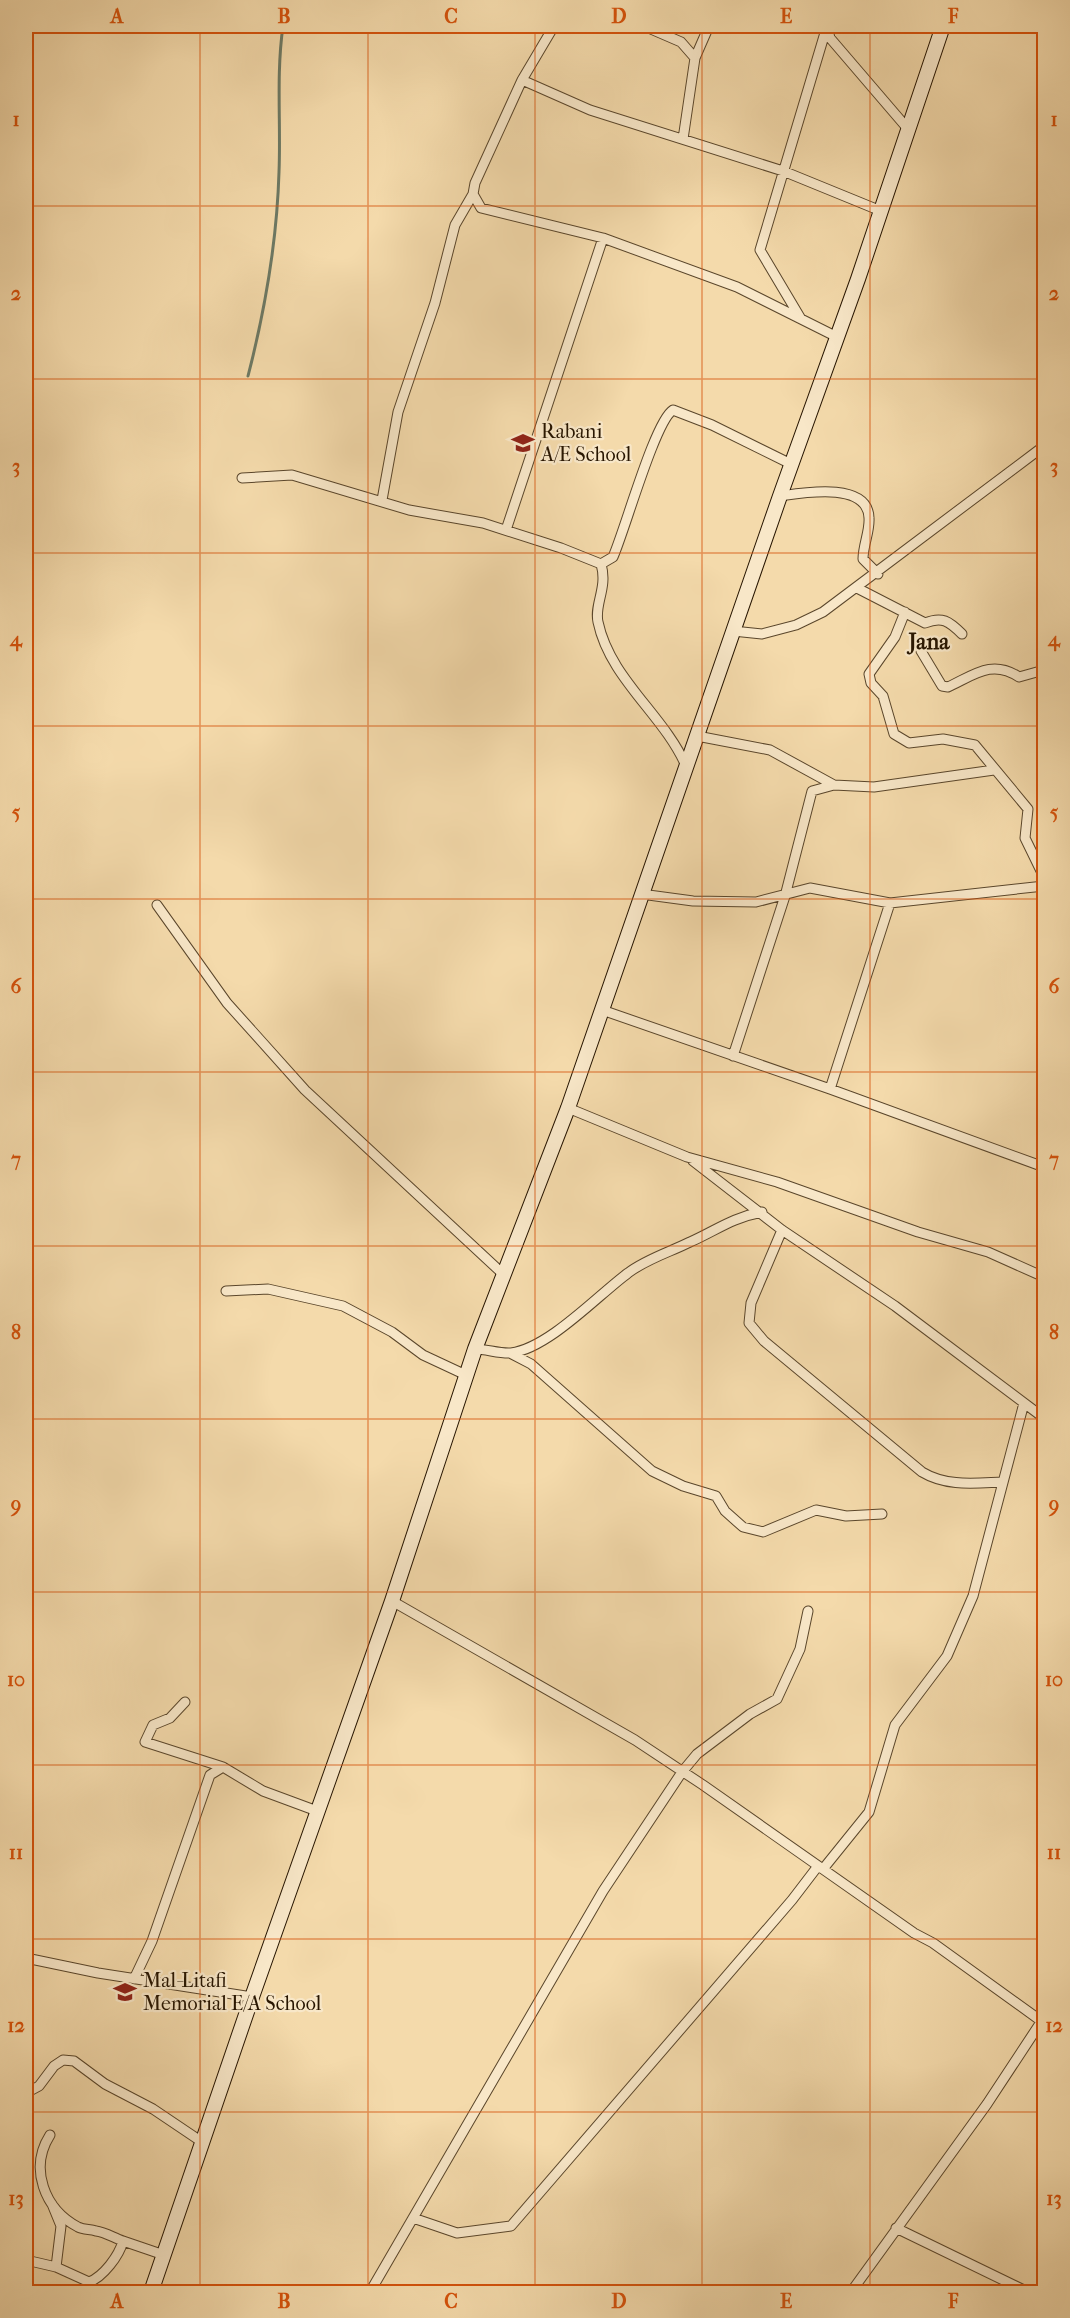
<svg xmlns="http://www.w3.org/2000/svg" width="1070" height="2318" viewBox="0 0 1070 2318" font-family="'IM FELL French Canon',serif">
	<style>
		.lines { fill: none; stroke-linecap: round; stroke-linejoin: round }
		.stream { stroke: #6d7964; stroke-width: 3 }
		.street-casing { stroke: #5a462b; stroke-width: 11 }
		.secondary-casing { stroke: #271500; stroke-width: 16 }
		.street { stroke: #f8e7c8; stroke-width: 9 }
		.secondary { stroke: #f8e7c8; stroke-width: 14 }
		.grid { fill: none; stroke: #d5520b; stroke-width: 1.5; stroke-opacity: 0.55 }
		.labels { text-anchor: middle; stroke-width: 4.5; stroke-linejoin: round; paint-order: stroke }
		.poi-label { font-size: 20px; fill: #271500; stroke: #f8e7c8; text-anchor: start }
		.quarter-label { font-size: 22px; font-weight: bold; fill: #271500; stroke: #f8e7c8 }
		.neatline { fill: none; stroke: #d5520b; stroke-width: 2 }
		.grid-label { font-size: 20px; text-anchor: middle; font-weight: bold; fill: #d5520b }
	</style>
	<rect width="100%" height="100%" fill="#f4daab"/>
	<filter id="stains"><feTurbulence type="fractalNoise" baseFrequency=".00333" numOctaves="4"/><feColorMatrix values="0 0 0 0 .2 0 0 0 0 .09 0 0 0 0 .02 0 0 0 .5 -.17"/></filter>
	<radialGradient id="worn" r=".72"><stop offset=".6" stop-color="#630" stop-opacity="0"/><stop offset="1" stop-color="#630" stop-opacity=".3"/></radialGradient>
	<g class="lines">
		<path class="stream" d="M248 376C265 310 277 241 279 172 281 123 276 75 283 26"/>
		<g class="street-casing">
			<path id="street" d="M554 26 522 80 475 183 473 194 481 208 603 238 737 287 837 337
				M644 26 681 42 695 58 683 139
				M827 26 830 38 908 129
				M695 58 709 26
				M522 80 590 110 783 171 881 211
				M801 319 760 250 827 26
				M242 478 292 475 409 510 483 523 561 548 601 564C608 588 594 604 598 622 610 679 664 715 686 766
				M780 496C802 493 868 481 869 518 870 531 863 545 863 559L878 574
				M382 500 398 412 435 303 455 225 473 194
				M506 530 603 238
				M601 564 613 557C625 530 655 421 673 410L712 425 791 464
				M857 588 925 623C942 616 949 621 962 634
				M905 612 895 637 869 674 871 683 883 696 894 734 909 743 943 739 975 745 1028 809 1025 838 1044 877
				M733 631 762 634 796 625 823 612 1044 446
				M921 651 942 686 948 687C974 675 992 659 1019 677L1044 670
				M697 736 770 750 834 785 874 787 994 770
				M641 894 693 901 756 902 810 888 890 903 1044 886
				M157 905 227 1003 305 1090 503 1274
				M602 1010 830 1089 1044 1167
				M733 1056 785 896 812 791 834 785
				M830 1089 890 903
				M568 1108 687 1157 777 1182 918 1232 988 1252 1044 1277
				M693 1161 782 1230 895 1306 1044 1418
				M782 1230 751 1303 749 1323 764 1341 922 1472C947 1487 975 1483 1003 1482
				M226 1291 268 1289 343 1306 392 1332 423 1355 468 1376
				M475 1349C486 1349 500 1354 511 1353 549 1348 598 1295 628 1273 646 1259 670 1252 690 1242 717 1230 731 1218 762 1212
				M510 1353 531 1364 652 1471 683 1486 716 1496 725 1511 743 1527 763 1532 816 1510 846 1516 882 1514
				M392 1601 635 1740 703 1785 914 1933 933 1943 1044 2023
				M185 1702 170 1718 153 1725 145 1742 223 1767
				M823 1869 869 1812 895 1725 947 1656 973 1596 1024 1403
				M26 1958 98 1973 252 1997
				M134 1979 152 1941 210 1775 223 1767 263 1791 317 1811
				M26 2093 39 2086 54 2066 63 2060 74 2061 105 2084 153 2109 202 2142
				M50 2135C29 2168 44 2209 78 2227 84 2230 90 2229 96 2231 105 2232 114 2238 123 2241
				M52 2204 61 2226 56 2267
				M413 2218 457 2233 511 2226 792 1900 818 1866
				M896 2228 1028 2292
				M26 2260 56 2267 89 2282C103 2277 119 2256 123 2241L164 2255
				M370 2292 603 1891 682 1772 697 1754 750 1714 777 1699 800 1649 808 1611
				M851 2292 987 2104 1041 2022"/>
		</g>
		<g class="secondary-casing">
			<path id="secondary" d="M151 2292 252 1997 392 1601 475 1349 568 1108 780 496 858 279 943 26"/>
		</g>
		<use href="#street" class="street"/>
		<use href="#secondary" class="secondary"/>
	</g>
	<path class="grid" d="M200 26V2292M368 26V2292M535 26V2292M702 26V2292M870 26V2292M26 206H1044M26 379H1044M26 553H1044M26 726H1044M26 899H1044M26 1072H1044M26 1246H1044M26 1419H1044M26 1592H1044M26 1765H1044M26 1939H1044M26 2112H1044"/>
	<defs>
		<g id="school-bare" transform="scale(1.8)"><path d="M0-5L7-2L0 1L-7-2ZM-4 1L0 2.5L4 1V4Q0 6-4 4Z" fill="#8f2418" stroke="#f8e7c8" stroke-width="2.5" paint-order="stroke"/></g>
	</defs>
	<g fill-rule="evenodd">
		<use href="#school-bare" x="523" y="443"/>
		<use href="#school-bare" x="125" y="1992"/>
	</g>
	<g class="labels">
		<g class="poi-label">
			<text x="541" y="438">Rabani<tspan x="541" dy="23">A/E School</tspan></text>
			<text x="143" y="1987">Mal-Litafi<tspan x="143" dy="23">Memorial E/A School</tspan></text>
		</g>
		<g class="quarter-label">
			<text x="929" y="649">Jana</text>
		</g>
	</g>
	<rect width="1070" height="2318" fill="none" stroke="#f4daab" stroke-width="66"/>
	<rect x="33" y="33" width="1004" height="2252" class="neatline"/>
	<g class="grid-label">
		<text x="117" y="23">A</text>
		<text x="284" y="23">B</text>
		<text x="451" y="23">C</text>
		<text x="619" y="23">D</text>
		<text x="786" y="23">E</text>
		<text x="953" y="23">F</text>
		<text x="16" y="126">1</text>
		<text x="1054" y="126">1</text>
		<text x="16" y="300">2</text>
		<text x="1054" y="300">2</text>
		<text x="16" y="473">3</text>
		<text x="1054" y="473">3</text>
		<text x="16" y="646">4</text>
		<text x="1054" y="646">4</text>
		<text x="16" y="819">5</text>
		<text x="1054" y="819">5</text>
		<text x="16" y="993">6</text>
		<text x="1054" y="993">6</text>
		<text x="16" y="1166">7</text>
		<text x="1054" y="1166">7</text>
		<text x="16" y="1339">8</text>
		<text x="1054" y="1339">8</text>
		<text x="16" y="1512">9</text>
		<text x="1054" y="1512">9</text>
		<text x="16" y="1686">10</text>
		<text x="1054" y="1686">10</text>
		<text x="16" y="1859">11</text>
		<text x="1054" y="1859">11</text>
		<text x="16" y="2032">12</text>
		<text x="1054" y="2032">12</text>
		<text x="16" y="2205">13</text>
		<text x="1054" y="2205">13</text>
		<text x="117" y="2308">A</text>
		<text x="284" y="2308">B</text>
		<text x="451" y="2308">C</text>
		<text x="619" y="2308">D</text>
		<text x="786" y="2308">E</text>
		<text x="953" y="2308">F</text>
	</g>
	<rect width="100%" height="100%" filter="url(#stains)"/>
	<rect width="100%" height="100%" fill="url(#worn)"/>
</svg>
